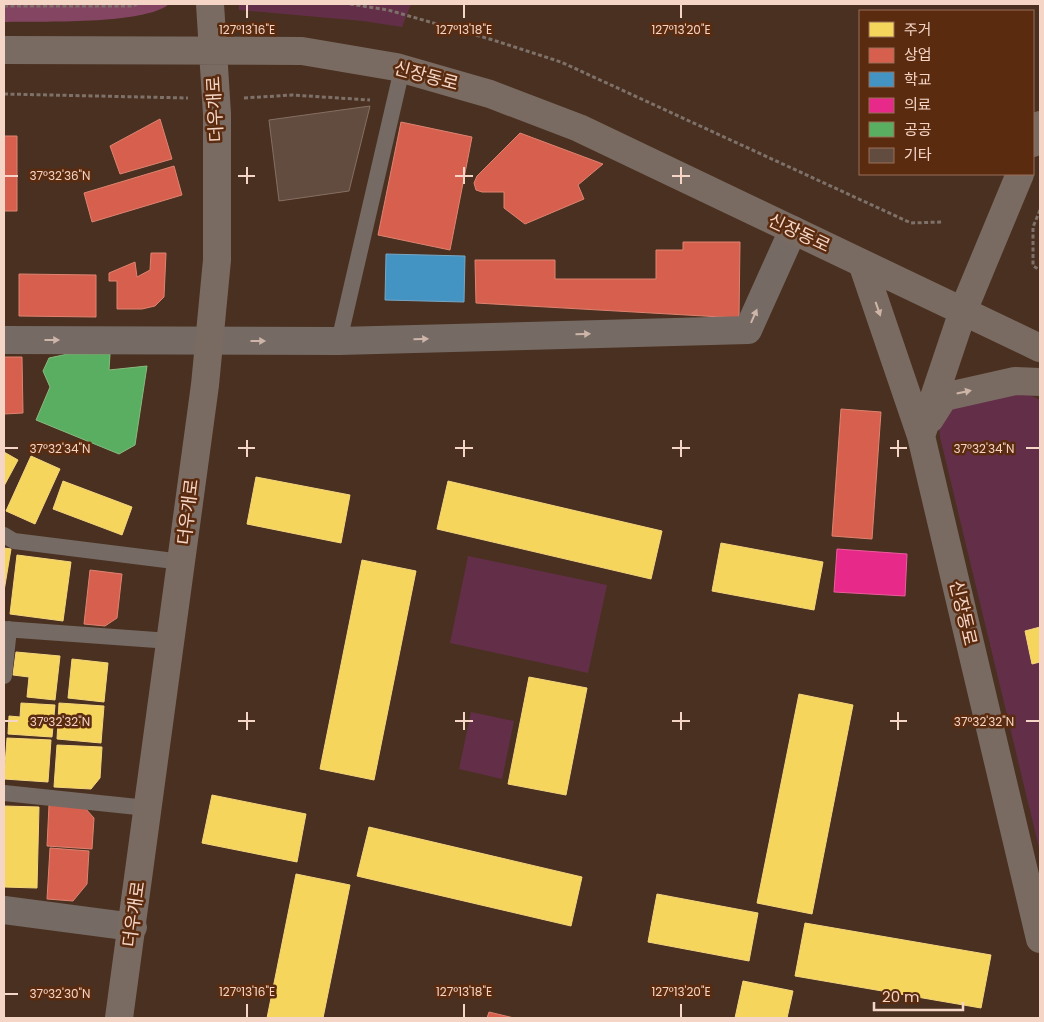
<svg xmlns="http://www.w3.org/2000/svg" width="1044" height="1022" viewBox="0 0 1044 1022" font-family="Poppins,'Noto Sans KR',sans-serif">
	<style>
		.green { fill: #632f48 }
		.forest { fill: #844563 }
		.homes { fill: #f6d55c; stroke: #f5d57c }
		.shops { fill: #d6604d; stroke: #df8371 }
		.schools { fill: #4393c3; stroke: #78a7c4 }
		.health { fill: #e7298a; stroke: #eb5d9c }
		.public { fill: #5aae61; stroke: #88ba7f }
		.building { fill: #624c3f; stroke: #856f62 }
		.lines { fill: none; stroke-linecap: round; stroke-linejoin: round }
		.path { stroke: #7e716a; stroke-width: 3; stroke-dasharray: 4 2.5; stroke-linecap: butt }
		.lane { stroke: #756a64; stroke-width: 16 }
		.street { stroke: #756a64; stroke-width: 28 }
		.secondary { stroke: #7a6b62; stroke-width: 28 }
		.oneway { fill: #cfb5a8 }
		.oneway2 { fill: #ceb5a9 }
		.ticks { fill: none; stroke: #f4d5c6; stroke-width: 2 }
		.labels { text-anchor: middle; stroke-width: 5; stroke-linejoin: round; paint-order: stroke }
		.street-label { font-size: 18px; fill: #f4d5c6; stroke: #5b2b0f }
		.ticks-label { font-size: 12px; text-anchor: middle; fill: #f4d5c6; stroke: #5b2b0f; stroke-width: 5; stroke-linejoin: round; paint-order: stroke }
	</style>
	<rect width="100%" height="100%" fill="#4a3020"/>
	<path class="green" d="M239 4H411L402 27 363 21 239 10Z
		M993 377 1040 400V852L940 437 938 415Z
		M468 556 607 585 588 673 450 643Z
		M471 712 514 721 502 779 459 769Z"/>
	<path class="forest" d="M4 4H169C145 25 39 21 4 22Z"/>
	<path class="homes" d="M4 452 18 460 4 486Z
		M31 456 60 469 35 524 6 511Z
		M256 477 350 495 341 543 247 524Z
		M63 481 132 507 122 535 53 509Z
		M448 481 662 531 651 579 437 529Z
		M721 543 823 562 814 610 712 591Z
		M4 548 11 549 4 591Z
		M17 555 71 562 63 621 10 614Z
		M362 560 416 571 374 780 320 769Z
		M1040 627V662L1032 664 1025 631Z
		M16 652 60 656 55 700 27 697 29 677 13 675Z
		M72 659 108 663 104 702 68 698Z
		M529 677 587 688 566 795 508 784Z
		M799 694 853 705 812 914 757 903Z
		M21 703 55 705 52 737 8 734 9 716 20 717Z
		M59 703 104 706 101 743 57 739Z
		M7 738 51 740 48 782 4 779Z
		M57 745 102 747 100 778 91 789 54 787Z
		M212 795 306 814 297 862 202 843Z
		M4 806 39 807 37 888 4 887Z
		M369 827 582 877 571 926 357 876Z
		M296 874 350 885 323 1018H267Z
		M657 894 758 913 749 961 648 942Z
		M805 923 991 955 981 1008 795 976Z
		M743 981 793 991 787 1018H735Z"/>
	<path class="shops" d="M160 119 172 159 120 174 110 146Z
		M401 122 472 137 450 250 378 235Z
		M520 133 603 164 578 185 584 199 525 224 504 208V192H482L476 190 474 183 477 176Z
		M4 136H17V211H4Z
		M174 166 182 195 92 222 84 193Z
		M683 242H740L739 318 476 303 475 260H555V279H656V250H683Z
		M151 253H166L164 297 155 306 142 309H117V281H109V273L135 262 137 277 150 270Z
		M19 274 96 275V317L19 316Z
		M4 357H22L23 413 4 414Z
		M841 409 881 412 872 539 832 536Z
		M90 570 122 574 117 618 105 626 84 624Z
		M49 805 85 808 94 818 92 849 47 846Z
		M50 848 89 851 87 884 73 901 47 899Z
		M489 1012 514 1018H487Z"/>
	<path class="schools" d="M386 254 465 256 464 302 385 300Z"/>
	<path class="health" d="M837 549 907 554 905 596 834 592Z"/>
	<path class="public" d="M68 354H110L109 370 147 366 135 445 119 454 36 420 50 387 43 371 49 358Z"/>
	<path class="building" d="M370 106 349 191 279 201 269 120Z"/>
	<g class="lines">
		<path class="path" d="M350 4 388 10 493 40 561 62 911 223 942 222
			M4 6H133L137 4
			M4 94 188 98
			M244 98 292 95 370 100
			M1040 210 1033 227V266L1040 270"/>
		<path class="lane" d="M339 341 402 69
			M4 535 14 541 182 562
			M4 629 170 641
			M4 676 9 629
			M4 793 147 808"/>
		<path class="street" d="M4 340 339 341 748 330 793 230
			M4 910 133 927"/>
		<path class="secondary" d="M4 50 302 51 396 67 490 94 579 128 1040 348
			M1033 143 1040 125
			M1020 174 963 311 921 436 1040 939
			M862 263 921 436
			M930 419 944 397 1015 381 1040 382
			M119 1018 205 385 217 260V114L210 4"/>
	</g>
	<defs><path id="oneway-solid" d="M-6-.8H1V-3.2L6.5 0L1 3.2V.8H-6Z" transform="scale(1.25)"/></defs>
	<g class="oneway">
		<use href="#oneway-solid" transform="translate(878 309) rotate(71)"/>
		<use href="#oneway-solid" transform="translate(964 392) rotate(-12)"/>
	</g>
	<g class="oneway2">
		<use href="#oneway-solid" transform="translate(754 316) rotate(-66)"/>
		<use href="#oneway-solid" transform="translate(583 334) rotate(-2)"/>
		<use href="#oneway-solid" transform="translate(421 339) rotate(-2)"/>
		<use href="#oneway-solid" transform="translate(52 340)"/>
		<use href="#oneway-solid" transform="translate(258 341)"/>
	</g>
	<path class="ticks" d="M247 5V18M464 5V18M681 5V18M247 167V184M464 167V184M681 167V184M5 176H18M238 176H255M455 176H473M672 176H690M247 440V457M464 440V457M681 440V457M898 440V457M5 448H18M238 448H255M455 448H473M672 448H690M890 448H907M1026 448H1039M247 712V730M464 712V730M681 712V730M898 712V730M5 721H18M238 721H255M455 721H473M672 721H690M890 721H907M1026 721H1039M5 994H18M247 1004V1017M464 1004V1017M681 1004V1017"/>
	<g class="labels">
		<g class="street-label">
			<text transform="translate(426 76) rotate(15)" y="6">신장동로</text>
			<text transform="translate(215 109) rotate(-93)" y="6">더우개로</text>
			<text transform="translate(799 233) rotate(25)" y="6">신장동로</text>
			<text transform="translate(188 512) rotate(-83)" y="6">더우개로</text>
			<text transform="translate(963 613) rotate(77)" y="6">신장동로</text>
			<text transform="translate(134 914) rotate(-82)" y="6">더우개로</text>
		</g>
	</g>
	<g class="ticks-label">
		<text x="247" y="34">127°13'16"E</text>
		<text x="464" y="34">127°13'18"E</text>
		<text x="681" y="34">127°13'20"E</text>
		<text x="60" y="180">37°32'36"N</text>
		<text x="60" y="453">37°32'34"N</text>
		<text x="984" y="453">37°32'34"N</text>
		<text x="60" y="726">37°32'32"N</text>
		<text x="984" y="726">37°32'32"N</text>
		<text x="247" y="996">127°13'16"E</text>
		<text x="464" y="996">127°13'18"E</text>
		<text x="681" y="996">127°13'20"E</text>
		<text x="60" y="998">37°32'30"N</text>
	</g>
	<rect width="1044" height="1022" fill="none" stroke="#f4d5c6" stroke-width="10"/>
	<rect x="859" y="10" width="175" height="165" fill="#5b2b0f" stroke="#986f58"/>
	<rect x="869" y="22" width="25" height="15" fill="#f6d55c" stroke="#986f58"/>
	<text x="904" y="35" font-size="15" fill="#f4d5c6">주거</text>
	<rect x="869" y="48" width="25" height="15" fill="#d6604d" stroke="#986f58"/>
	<text x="904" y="60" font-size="15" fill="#f4d5c6">상업</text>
	<rect x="869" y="72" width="25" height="15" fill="#4393c3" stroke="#986f58"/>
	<text x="904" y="85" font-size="15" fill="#f4d5c6">학교</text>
	<rect x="869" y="98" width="25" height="15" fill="#e7298a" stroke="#986f58"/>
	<text x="904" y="110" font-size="15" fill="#f4d5c6">의료</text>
	<rect x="869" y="122" width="25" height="15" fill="#5aae61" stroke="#986f58"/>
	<text x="904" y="135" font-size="15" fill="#f4d5c6">공공</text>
	<rect x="869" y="148" width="25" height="15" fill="#624c3f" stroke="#986f58"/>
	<text x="904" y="160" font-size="15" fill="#f4d5c6">기타</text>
	<path d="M874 1002v8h89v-8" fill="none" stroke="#f4d5c6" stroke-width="2.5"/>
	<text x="882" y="1002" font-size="15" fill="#f4d5c6" stroke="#5b2b0f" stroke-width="4" paint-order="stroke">20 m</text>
</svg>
